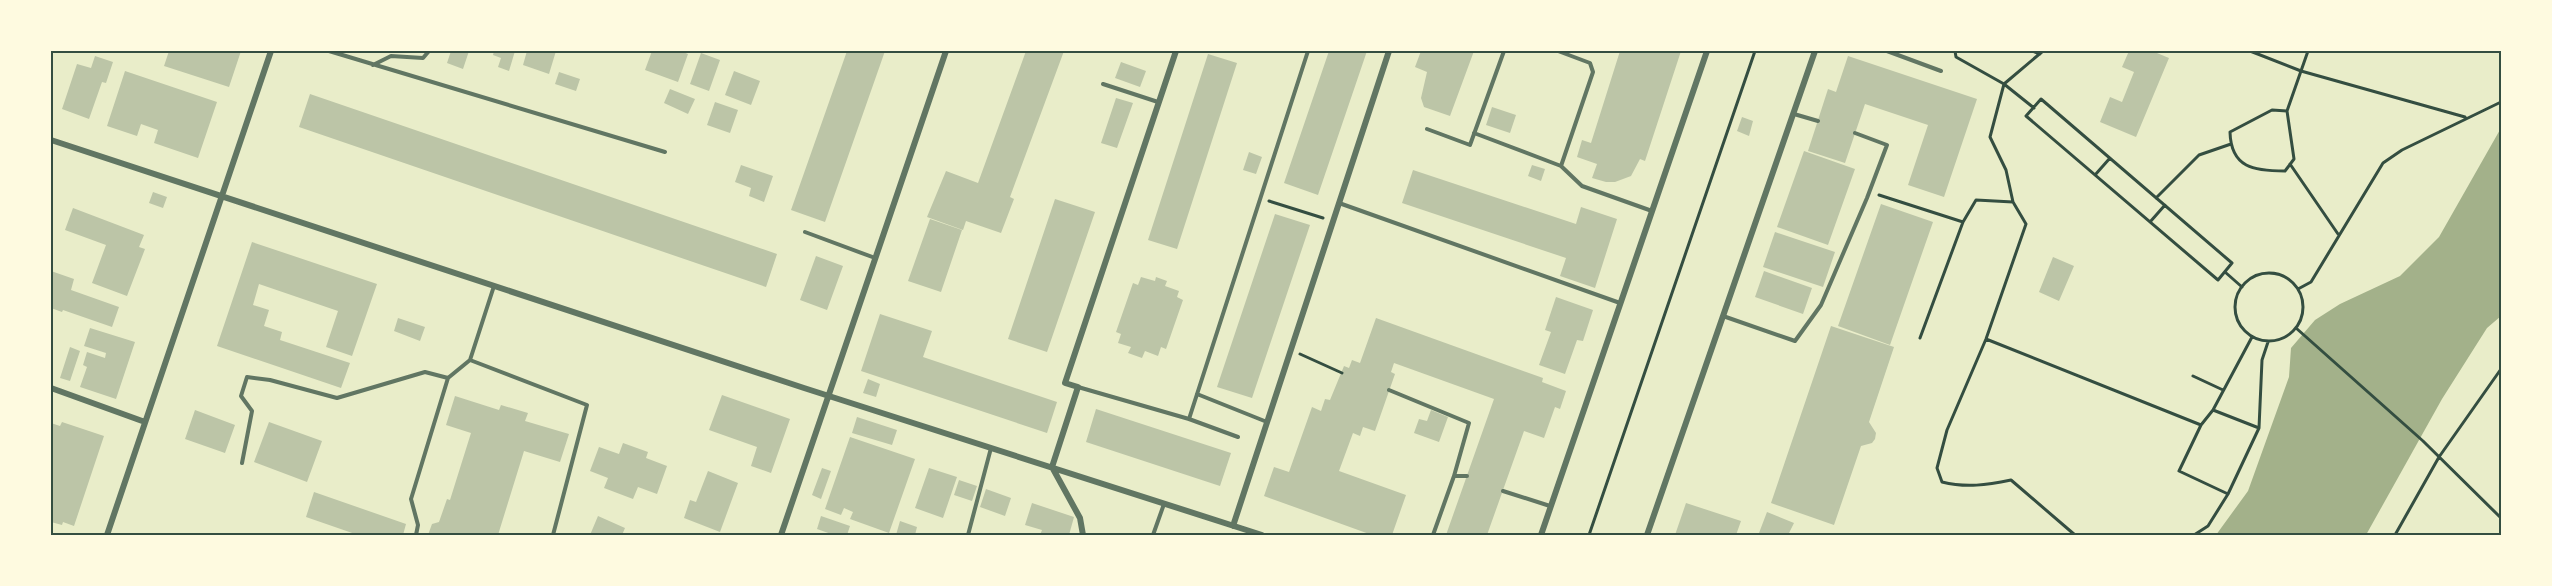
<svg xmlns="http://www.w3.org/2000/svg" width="2552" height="586" viewBox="0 0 2552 586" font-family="'Libre Baskerville',serif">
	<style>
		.water { fill: #a3b18a }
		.building { fill: #bcc5a7 }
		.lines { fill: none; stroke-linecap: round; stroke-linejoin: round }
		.path { stroke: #344e41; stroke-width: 3 }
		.service { stroke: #617663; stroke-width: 4 }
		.minor { stroke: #617663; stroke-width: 6 }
		.neatline { fill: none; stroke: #344e41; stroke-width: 2 }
	</style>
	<rect width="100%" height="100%" fill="#e9edc9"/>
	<path class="water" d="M2501 128V316L2487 328 2442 399 2366 535H2216L2248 491 2289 377 2291 348 2315 320 2340 304 2400 276 2439 237Z"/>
	<path class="building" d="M169 51H241L229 87 164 66Z
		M451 51H469L463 69 447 63Z
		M494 51H515L509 71 498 67 501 58 493 55Z
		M527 51H556L549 74 523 65Z
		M652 51H681L688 54 678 82 645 70Z
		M847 51H885L825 222 791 210Z
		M1026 51H1064L1010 197 1014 199 1001 233 966 221 963 230 927 217 946 171 978 183Z
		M1329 51H1367L1318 195 1284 183Z
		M1421 51H1474L1450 116 1424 107 1421 98 1427 72 1415 67Z
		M1620 51H1681L1645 161 1640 159 1631 176 1615 182H1606L1592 178 1597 164 1577 157 1582 140 1591 143Z
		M2129 51H2152L2169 58 2136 137 2100 122 2110 97 2122 102 2134 72 2122 67Z
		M701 53 720 60 709 91 690 84Z
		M1208 54 1237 63 1177 249 1148 240Z
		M95 56 113 62 106 83 102 82 89 119 62 109 77 64 91 68Z
		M1848 56 1977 99 1944 197 1908 185 1928 125 1865 104 1845 163 1808 151 1828 89 1836 92Z
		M1121 62 1146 71 1140 87 1115 78Z
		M125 71 217 102 198 158 154 143 158 130 141 124 137 136 107 126Z
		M734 71 760 81 751 105 725 95Z
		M559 72 580 79 576 91 555 84Z
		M670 89 695 99 688 114 664 103Z
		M310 94 777 254 766 287 299 127Z
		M1116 98 1133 103 1117 148 1101 143Z
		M715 102 738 110 730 133 707 125Z
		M1492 107 1516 115 1510 133 1486 125Z
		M1742 117 1753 121 1749 136 1737 131Z
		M1804 151 1855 169 1828 245 1777 227Z
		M1249 152 1262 157 1256 174 1243 170Z
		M741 165 773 176 764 202 749 196 751 188 735 182Z
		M1532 165 1545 169 1541 181 1528 176Z
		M1413 170 1576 224 1581 207 1617 219 1595 288 1560 276 1566 258 1402 203Z
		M153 192 167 197 163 208 149 203Z
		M1055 199 1095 212 1047 352 1008 339Z
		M1881 204 1933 222 1890 345 1838 326Z
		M73 208 144 235 139 247 145 249 127 296 92 283 106 245 65 230Z
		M1275 214 1310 225 1252 398 1217 387Z
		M930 219 962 230 941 292 908 281Z
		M1775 232 1835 252 1823 287 1763 267Z
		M252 242 377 284 352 356 326 347 338 311 259 284 253 305 269 310 264 326 282 332 280 340 350 363 341 388 217 346Z
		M816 256 843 266 827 310 800 300Z
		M2053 257 2074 266 2059 301 2039 292Z
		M51 271 74 279 71 290 119 307 112 327 63 310 62 312 51 308Z
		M1764 271 1812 288 1803 314 1755 297Z
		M1141 277 1155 281 1156 277 1167 281 1165 286 1179 291 1177 297 1183 300 1166 349 1161 347 1158 356 1145 351 1142 358 1128 353 1131 347 1118 343 1121 334 1116 332 1133 283 1138 285Z
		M1556 297 1593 310 1583 341 1577 340 1565 374 1539 365 1551 332 1545 330Z
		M880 314 932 331 923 357 1057 402 1047 433 861 371Z
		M398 318 425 327 420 341 394 331Z
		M1376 318 1543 378 1542 382 1566 391 1560 409 1555 407 1544 438 1524 431 1487 535H1446L1494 399 1394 363 1391 372 1395 374 1375 431 1363 427 1360 436 1353 433 1339 471 1406 495 1392 535H1372L1264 496 1274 467 1289 472 1312 407 1321 411 1325 399 1330 400 1344 366 1349 368 1352 360 1360 363Z
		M1831 326 1894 347 1869 422 1876 433 1875 439 1872 443 1861 446 1834 525 1771 503Z
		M90 328 135 342 116 399 80 387 87 367 83 365 87 352 105 358 106 353 84 346Z
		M70 347 80 351 70 381 60 378Z
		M868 379 880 384 876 397 863 393Z
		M722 395 790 419 771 473 751 466 757 447 709 430Z
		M455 396 499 410 501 405 528 413 525 421 569 434 560 462 524 451 498 535H428L432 524 439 522 447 499 450 500 471 433 446 425Z
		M1096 409 1231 453 1220 486 1086 442Z
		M195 410 235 425 225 453 185 439Z
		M1431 410 1448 417 1439 442 1414 433 1419 419 1427 421Z
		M857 417 897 430 892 445 852 433Z
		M62 422 104 436 74 526 63 522 62 525 51 522V423L60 426Z
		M269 422 322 441 307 482 254 462Z
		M850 437 915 459 889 533 850 519 853 512 844 508 841 515 825 509Z
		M623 443 648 452 646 458 667 466 657 494 638 487 633 499 604 488 608 478 590 471 599 447 619 454Z
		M822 468 831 471 821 499 812 495Z
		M929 468 957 477 943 518 915 508Z
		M708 471 738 483 720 532 684 518 690 500 696 502Z
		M959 480 977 486 972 501 954 495Z
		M986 489 1011 498 1005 516 980 507Z
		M314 492 406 524 403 535H358L306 517Z
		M1032 503 1074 517 1069 535H1040L1042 530 1025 525Z
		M1686 503 1741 521 1736 535H1675Z
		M1767 512 1794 523 1788 535H1764L1759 533Z
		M598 516 625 528 622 535H590Z
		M821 516 850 526 847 535H834L817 529Z
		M900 521 917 527 915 535H896Z"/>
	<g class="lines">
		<path class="path" d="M1955 51 1956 57 2004 84 2034 108
			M2032 51 2040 54
			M2043 51 2004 84 1990 137 2006 170 2013 202 2026 224 1986 339 1947 430 1937 468 1942 482C1966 488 1987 485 2011 480L2075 535
			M2250 51 2301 71 2465 117
			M2041 99 2232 263 2218 280 2026 116Z
			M2272 110 2287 111 2294 159 2285 171C2254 171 2231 168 2230 132Z
			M2287 111 2308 51
			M2290 164 2338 234
			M2095 175 2110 158
			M1879 195 1963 222
			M2156 198 2199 155 2231 144
			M1269 201 1323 218
			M2150 222 2165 205
			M2225 272 2242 287
			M2235 307a34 34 0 1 1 68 0a34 34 0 1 1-68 0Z
			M2298 289 2311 282 2383 163 2402 150 2501 102
			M2296 328 2423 441 2501 518
			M1920 338 1963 222 1976 200 2013 202
			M1986 339 2201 425
			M1300 354 1342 373
			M2193 376 2223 390
			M2213 410 2259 428
			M2228 494 2179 471 2201 425 2213 410 2252 337
			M1589 535 1755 51
			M2194 535 2208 526 2228 494 2259 428 2262 360 2268 342
			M2395 535 2439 457 2501 369"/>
		<path class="service" d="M329 51 665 152
			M1558 51 1590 63 1593 72 1561 166
			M1887 51 1941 71
			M373 65 391 56 423 58 429 51
			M1103 84 1158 102
			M1794 114 1818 121
			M1427 129 1470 145 1504 51
			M1474 133 1561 166 1582 186 1652 211
			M1339 203 1620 303
			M805 232 875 258
			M1723 316 1795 341 1821 305 1867 198 1887 145 1855 133
			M470 360 587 405 553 535
			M1078 387 1189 419 1238 437
			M1389 390 1469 423 1454 476H1467
			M1197 394 1267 422
			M1189 419 1308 51
			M242 463 252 411 241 396 247 377 270 380 337 398 425 372 448 378
			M1503 491 1550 506
			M416 535 418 525 411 499 448 378 470 360 494 286
			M968 535 991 448
			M1153 535 1164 504
			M1433 535 1454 476"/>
		<path class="minor" d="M51 140 804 388 1262 535
			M51 388 145 422
			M1233 526 1389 51
			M107 535 271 51
			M781 535 946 51
			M1083 535 1080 518 1052 467 1078 387 1065 383 1176 51
			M1541 535 1707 51
			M1647 535 1815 51"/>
	</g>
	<rect width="2552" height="586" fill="none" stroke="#fefae0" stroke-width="105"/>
	<rect x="52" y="52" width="2448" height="482" class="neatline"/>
</svg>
